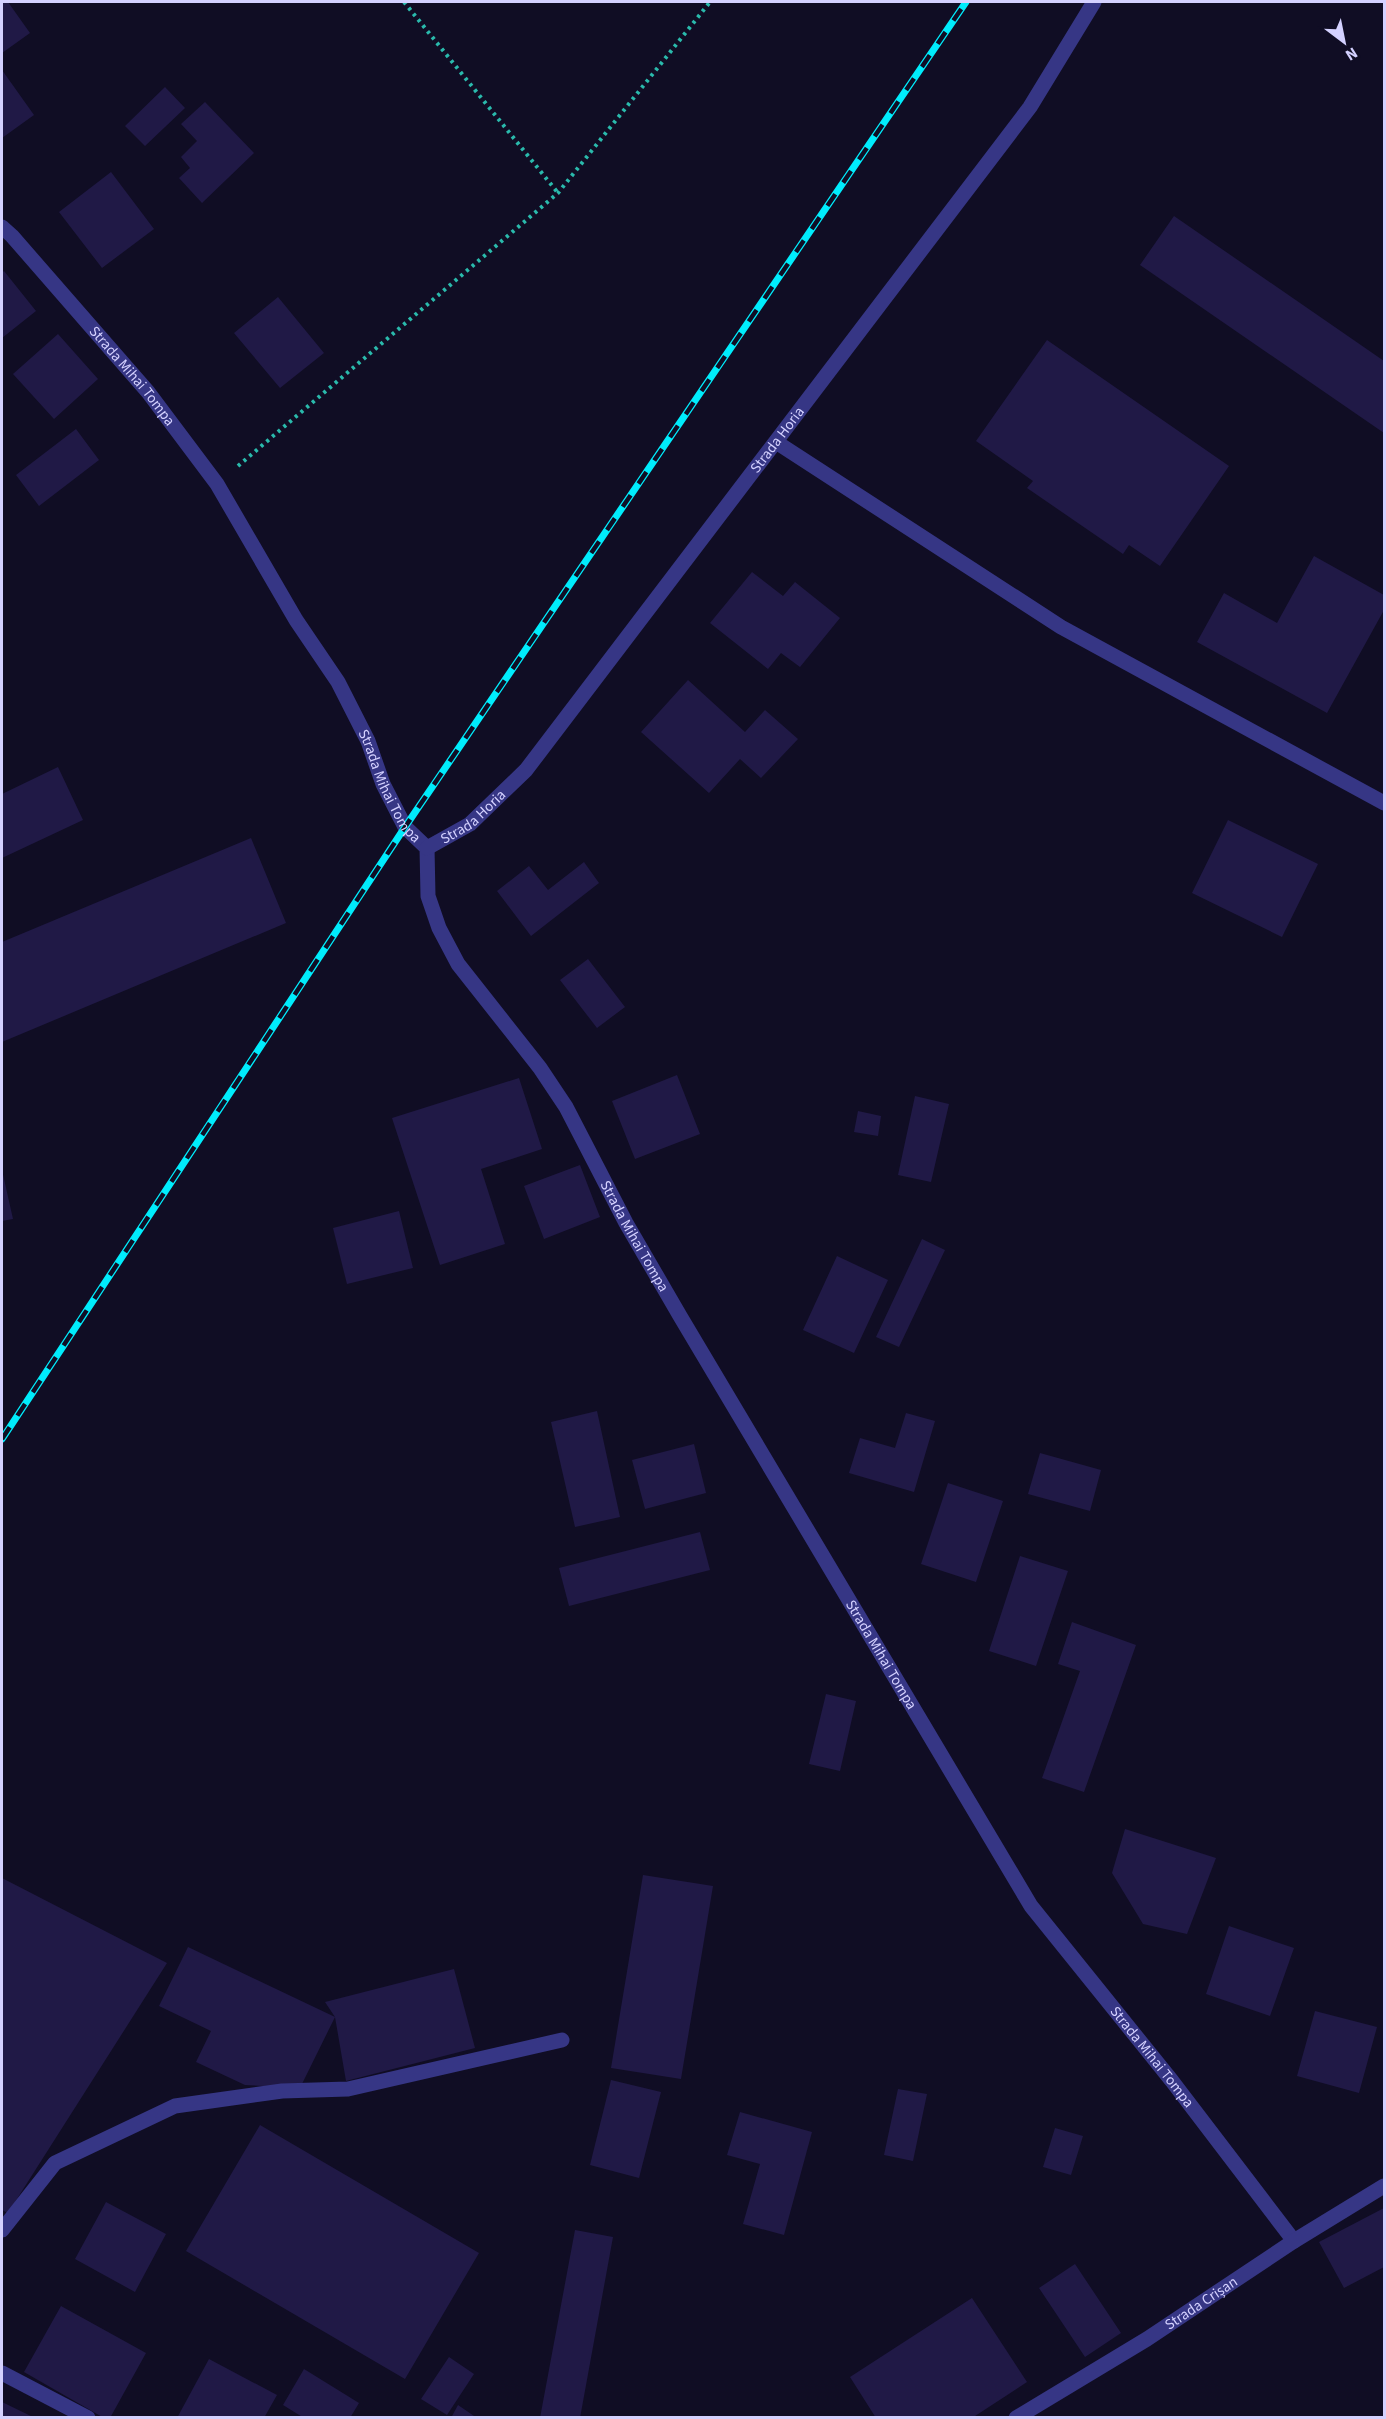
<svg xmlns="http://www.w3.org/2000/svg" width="1386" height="2419" viewBox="0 0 1386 2419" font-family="'Source Sans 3',sans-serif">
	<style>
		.building { fill: #201946 }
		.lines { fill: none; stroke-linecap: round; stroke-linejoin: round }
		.path { stroke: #2abaac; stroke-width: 4; stroke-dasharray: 3 4.5; stroke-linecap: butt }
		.minor { stroke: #363685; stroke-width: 15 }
		.rail-casing { stroke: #00ecfc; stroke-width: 7 }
		.rail { stroke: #100d24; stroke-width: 4.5; stroke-dasharray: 14; stroke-linecap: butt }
		.labels { text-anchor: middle; stroke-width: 6; stroke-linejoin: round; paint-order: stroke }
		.street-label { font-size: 15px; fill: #d4d1ff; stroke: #100d24 }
	</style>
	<rect width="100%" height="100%" fill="#100d24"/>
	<path class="building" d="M2 2H8L30 33 2 53Z
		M2 70 34 115 2 138Z
		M165 87 185 108 145 146 125 126Z
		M205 102 254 153 202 203 179 178 190 168 181 157 197 141 181 124Z
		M111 172 154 229 102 268 59 212Z
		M1174 216 1384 361V433L1140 265Z
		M4 271 36 311 2 338V273Z
		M278 297 324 353 280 388 234 333Z
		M58 334 98 379 54 419 13 374Z
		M1047 340 1229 466 1160 566 1129 545 1123 554 1027 488 1033 481 976 441Z
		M76 429 99 460 39 506 16 475Z
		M1314 556 1384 595V610L1327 713 1197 642 1224 593 1277 623Z
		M752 572 783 596 795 582 840 618 800 667 781 653 768 669 710 623Z
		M688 680 745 732 765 710 798 739 761 778 740 759 709 793 641 732Z
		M58 767 83 820 2 858V794Z
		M1228 820 1318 864 1282 937 1192 893Z
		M251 838 286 923 2 1042V942Z
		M584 862 599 883 531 936 497 891 529 866 548 890Z
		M588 959 625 1007 597 1028 560 980Z
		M677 1075 700 1134 635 1159 612 1101Z
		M519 1078 542 1149 481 1169 505 1244 440 1265 392 1118Z
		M915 1096 949 1104 931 1182 898 1175Z
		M858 1111 881 1116 878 1136 854 1132Z
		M580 1165 600 1217 544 1239 524 1186Z
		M2 1170 13 1219 2 1221Z
		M399 1211 413 1268 347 1284 333 1228Z
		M922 1239 945 1250 899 1347 876 1337Z
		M837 1256 888 1280 854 1353 803 1330Z
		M597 1411 620 1517 575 1527 551 1422Z
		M906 1413 935 1421 914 1492 849 1473 860 1438 895 1448Z
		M694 1444 706 1493 645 1509 632 1460Z
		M1040 1453 1101 1470 1090 1511 1028 1494Z
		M948 1483 1003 1501 976 1582 921 1564Z
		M700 1532 710 1570 569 1606 559 1568Z
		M1020 1556 1068 1571 1036 1666 989 1651Z
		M1072 1622 1136 1645 1084 1792 1042 1778 1080 1671 1058 1664Z
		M826 1694 856 1701 840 1771 809 1764Z
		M1125 1829 1216 1858 1187 1934 1143 1924 1112 1873Z
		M643 1875 713 1886 681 2079 611 2068Z
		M2 1878 167 1963 8 2213 2 2210Z
		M1229 1926 1294 1948 1270 2016 1206 1994Z
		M188 1947 335 2017 300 2088 245 2085 196 2062 211 2031 159 2006Z
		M454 1969 475 2048 346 2081 335 2017 325 2002Z
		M1315 2011 1377 2027 1359 2093 1297 2076Z
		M611 2080 661 2092 639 2178 590 2165Z
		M898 2089 927 2094 913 2161 884 2155Z
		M740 2112 812 2132 784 2235 743 2224 760 2164 727 2155Z
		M260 2125 479 2253 405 2379 186 2251Z
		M1055 2128 1083 2136 1071 2175 1043 2167Z
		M106 2202 166 2234 135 2292 75 2259Z
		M1384 2208V2267L1344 2288 1319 2242Z
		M575 2230 613 2237 580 2418H540Z
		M1075 2264 1121 2333 1085 2357 1039 2288Z
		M972 2298 1027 2382 972 2418H876L850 2377Z
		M61 2306 146 2353 110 2418H104L24 2372Z
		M449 2357 474 2374 447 2415 421 2399Z
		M209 2359 277 2395 264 2418H177Z
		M304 2369 359 2403 350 2418H304L283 2405Z
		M2 2402 35 2418H2Z
		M458 2405 477 2418H451Z"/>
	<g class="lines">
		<path class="path" d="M404 2 558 193
			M238 466 558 193 710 2"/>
		<g class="minor">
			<path id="s1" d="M2 227 12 236 148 392 217 484 296 620 338 682 368 741 383 784 405 827 427 848 428 896 439 928 458 964 540 1068 566 1107 626 1223 680 1316 1031 1906 1172 2081 1294 2241"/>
			<path d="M776 442 1061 627 1384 803"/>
			<path id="s2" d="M427 848 470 824 526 770 1030 107 1094 2"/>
			<path d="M2 2230 55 2163 175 2106 282 2091 348 2089 562 2040"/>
			<path d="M2 2373 88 2418"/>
			<path id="s3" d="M1016 2418 1147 2339 1294 2241 1384 2186"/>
		</g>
		<g class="rail-casing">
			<path id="rail" d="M2 1439 405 827 966 2"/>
		</g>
		<use href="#rail" class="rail"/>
	</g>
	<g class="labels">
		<g class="street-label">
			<text dy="5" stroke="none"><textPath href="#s1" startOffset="198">Strada Mihai Tompa</textPath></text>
			<text dy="5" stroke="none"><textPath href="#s2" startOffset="542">Strada Horia</textPath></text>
			<text dy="5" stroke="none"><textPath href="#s1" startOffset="684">Strada Mihai Tompa</textPath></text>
			<text dy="5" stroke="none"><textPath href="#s2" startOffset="56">Strada Horia</textPath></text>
			<text dy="5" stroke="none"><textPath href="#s1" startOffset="1206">Strada Mihai Tompa</textPath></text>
			<text dy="5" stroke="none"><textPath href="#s1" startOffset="1692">Strada Mihai Tompa</textPath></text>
			<text dy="5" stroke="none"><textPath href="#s1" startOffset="2178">Strada Mihai Tompa</textPath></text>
			<text dy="5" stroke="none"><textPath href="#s3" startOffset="218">Strada Crișan</textPath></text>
		</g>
	</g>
	<rect width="1386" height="2419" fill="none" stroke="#d4d1ff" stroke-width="6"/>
	<g transform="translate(1344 42) rotate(148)" stroke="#100d24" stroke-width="4.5" paint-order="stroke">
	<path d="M0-4.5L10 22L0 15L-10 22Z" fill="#d4d1ff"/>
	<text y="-9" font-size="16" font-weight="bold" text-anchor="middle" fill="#d4d1ff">N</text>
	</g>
</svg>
